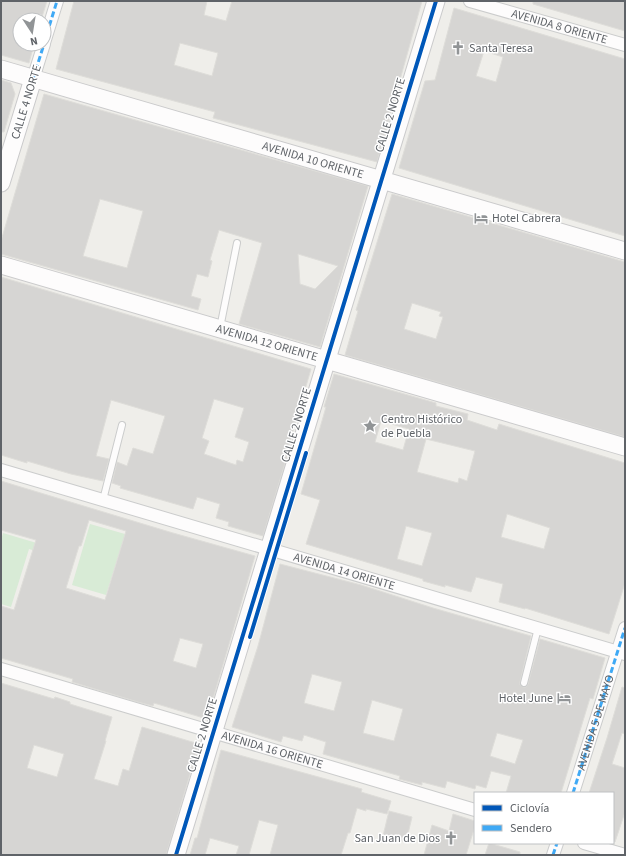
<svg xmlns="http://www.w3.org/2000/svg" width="626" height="856" viewBox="0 0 626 856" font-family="'Source Sans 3',sans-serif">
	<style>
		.green { fill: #d8ebd6 }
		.building { fill: #d6d5d3; stroke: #deddd9; fill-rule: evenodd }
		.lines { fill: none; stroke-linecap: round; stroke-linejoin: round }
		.lane-casing { stroke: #cbcccc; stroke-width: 8 }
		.street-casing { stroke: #cbcccc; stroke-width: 14 }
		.secondary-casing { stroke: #cacacb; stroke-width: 19 }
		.lane { stroke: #fdfcfc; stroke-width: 6 }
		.street { stroke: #fdfcfc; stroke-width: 12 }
		.secondary { stroke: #fdfcfc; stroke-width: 17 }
		.quiet { stroke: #3fa9f5; stroke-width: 3; stroke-dasharray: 6 3; stroke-linecap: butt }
		.cycleway-casing { stroke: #fff; stroke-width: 6 }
		.cycleway { stroke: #0057b8; stroke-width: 4 }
		.labels { text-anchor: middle; stroke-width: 3; stroke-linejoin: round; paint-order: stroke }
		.street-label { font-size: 12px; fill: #5f6368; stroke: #fff }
		.poi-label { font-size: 12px; fill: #5f6368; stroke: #fff; text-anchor: start }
	</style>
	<rect width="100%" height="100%" fill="#efeeea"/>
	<path class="green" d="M90 524 125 534 106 595 72 585Z
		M3 533 40 544 43 553 29 549 11 607 1 604V540Z"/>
	<path class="building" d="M1 1H47L41 20H20V44H34L29 63 1 55Z
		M74 1H207L204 15 226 21 232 1H422L377 162 213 118 215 112 56 69ZM180 43 218 53 212 76 174 65Z
		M533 1H625V31L533 4Z
		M454 8 625 59V236L399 168 425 81 435 80ZM484 51 503 57 496 82 476 76Z
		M1 80 11 83 15 94 4 132H1Z
		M44 94 368 186 320 347 239 324 262 243 219 230 210 260 212 261 208 277 197 274 191 296 201 299 198 310 1 254V241ZM100 199 143 211 127 268 83 256ZM298 254 338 266 315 289 300 284Z
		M392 194 625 262V437L345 355 358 311 356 310ZM412 303 441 312 439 316 443 317 436 339 404 329Z
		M1 277 311 369 297 417 288 449 289 450 263 536 228 526 229 522 216 518 220 504 197 497 193 509 120 488 121 486 112 483 117 462 127 466 133 448 153 454 165 416 111 400 96 456 109 459 103 481 71 474 27 461V463L1 455ZM214 399 244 408 235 437 249 442 243 462 237 460 236 465 204 454 209 441 202 438Z
		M334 374 436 403V406L468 414 467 420 497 430 499 424 625 463V583L609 634 525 608V609L499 602 503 584 476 577 471 592 445 585V587L423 581V579L306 544 320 500 301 494 326 407H324ZM381 421 409 429 403 450 375 442ZM426 439 475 451 467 481 459 478 458 483 417 472ZM507 514 550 528 544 549 501 537ZM406 526 432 533 422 566 397 559Z
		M1 481 173 533 255 556 207 719 154 703 153 706 138 702 72 682 73 679 1 658V606L14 610 36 540 1 530ZM89 520 126 531 105 600 66 588 79 546H81ZM180 638 203 644 196 668 173 661Z
		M280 564 361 585 433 608 531 636 520 682V685L523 687H526L528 684 540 639 605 658 593 699 590 698 561 793H506L511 776 491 771 486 788 476 785 475 789 447 781 445 788 422 782V785L399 779 400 776 323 754 326 742 304 735 302 741 283 736 281 742 232 727 258 646ZM312 674 342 682 334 711 304 703ZM372 700 403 709 394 741 363 733ZM497 733 523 740 515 764 490 756Z
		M1 683 54 699 55 697 70 702V704L112 717 105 741H106L94 779 118 786 123 769 129 771 142 727 199 744 166 855H1ZM34 745 64 754 57 777 27 768Z
		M622 687 625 688V734L622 733 612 764 625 768V812L615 842H613V793H589L607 738Z
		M221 750 362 789 361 792 391 801 387 814 366 809V811L357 808 350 833H348L341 855H270L278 825 259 820 249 855H236L239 846 210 838 205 855H190L195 838H197Z
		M389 811 412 817 406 842 383 836Z
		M453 814 475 821V826L466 855H424L432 825 449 831Z
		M489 843 520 852V855H485Z"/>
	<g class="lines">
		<g class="lane-casing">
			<path id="lane" d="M220 328 237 243
				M103 500 122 425
				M524 683 538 628"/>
		</g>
		<g class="street-casing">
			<g id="street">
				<path id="s1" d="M470 1 625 45"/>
				<path d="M44 43 57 1"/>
				<path d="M33 79 44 44"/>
				<path id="s2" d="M1 470 625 654"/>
				<path id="s3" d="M1 669 475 810"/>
				<path id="s4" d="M573 793 625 628"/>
				<path d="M584 843 625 855"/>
				<path d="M553 855 557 843"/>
			</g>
		</g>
		<g class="secondary-casing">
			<g id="secondary">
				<path id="s5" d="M1 69 625 251"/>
				<path d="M1 183 33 79"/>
				<path id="s6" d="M1 265 625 447"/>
				<path d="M176 855 436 1"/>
			</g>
		</g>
		<use href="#lane" class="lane"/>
		<use href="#street" class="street"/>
		<use href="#secondary" class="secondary"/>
		<path class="quiet" d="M44 43 57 1
			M33 79 44 44
			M573 793 625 628
			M553 855 557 843"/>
		<g class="cycleway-casing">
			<path id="cycleway" d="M250 637 306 453
				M176 855 436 1"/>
		</g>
		<use href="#cycleway" class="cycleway"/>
	</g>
	<defs>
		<g id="church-bare" transform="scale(1.08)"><path d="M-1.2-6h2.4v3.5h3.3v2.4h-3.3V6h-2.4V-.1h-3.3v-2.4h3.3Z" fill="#919496" stroke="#fff" stroke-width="2.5" paint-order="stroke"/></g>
		<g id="hotel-bare" transform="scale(1.08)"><path d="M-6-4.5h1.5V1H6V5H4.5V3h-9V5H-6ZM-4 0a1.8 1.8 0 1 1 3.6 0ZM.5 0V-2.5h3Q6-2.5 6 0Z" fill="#919496" stroke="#fff" stroke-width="2.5" paint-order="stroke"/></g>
		<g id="sight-bare" transform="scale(1.08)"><path d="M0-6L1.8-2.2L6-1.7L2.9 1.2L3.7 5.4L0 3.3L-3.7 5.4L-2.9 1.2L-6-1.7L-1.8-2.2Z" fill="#919496" stroke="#fff" stroke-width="2.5" paint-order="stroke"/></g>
	</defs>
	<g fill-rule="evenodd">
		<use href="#church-bare" x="458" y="48"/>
		<use href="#hotel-bare" x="481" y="218"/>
		<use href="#sight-bare" x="370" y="426"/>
		<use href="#hotel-bare" x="564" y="698"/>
		<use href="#church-bare" x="451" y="838"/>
	</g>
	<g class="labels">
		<g class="street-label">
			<text dy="4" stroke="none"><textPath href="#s1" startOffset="93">AVENIDA 8 ORIENTE</textPath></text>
			<text transform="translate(26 102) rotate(-73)" y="4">CALLE 4 NORTE</text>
			<text transform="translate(390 115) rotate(-73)" y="4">CALLE 2 NORTE</text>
			<text dy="4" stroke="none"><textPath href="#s5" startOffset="325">AVENIDA 10 ORIENTE</textPath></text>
			<text dy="4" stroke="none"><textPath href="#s6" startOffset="277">AVENIDA 12 ORIENTE</textPath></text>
			<text transform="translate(296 425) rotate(-73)" y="4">CALLE 2 NORTE</text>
			<text dy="4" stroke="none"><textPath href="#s2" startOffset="358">AVENIDA 14 ORIENTE</textPath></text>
			<text dy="4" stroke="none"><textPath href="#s4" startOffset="74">AVENIDA 5 DE MAYO</textPath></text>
			<text transform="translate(202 735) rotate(-73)" y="4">CALLE 2 NORTE</text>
			<text dy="4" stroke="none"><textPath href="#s3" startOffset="283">AVENIDA 16 ORIENTE</textPath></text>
		</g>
		<g class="poi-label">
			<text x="469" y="52">Santa Teresa</text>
			<text x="492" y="222">Hotel Cabrera</text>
			<text x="381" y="423">Centro Histórico<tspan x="381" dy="14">de Puebla</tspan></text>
			<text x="553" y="702" text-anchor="end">Hotel June</text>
			<text x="440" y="842" text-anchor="end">San Juan de Dios</text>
		</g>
	</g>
	<rect width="626" height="856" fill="none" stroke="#5f6368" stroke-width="4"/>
	<rect x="474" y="792" width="140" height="52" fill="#ffffff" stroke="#bfc1c3"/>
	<rect x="482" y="805" width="20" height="6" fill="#0057b8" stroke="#bfc1c3"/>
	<text x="510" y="812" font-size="12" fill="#5f6368">Ciclovía</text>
	<rect x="482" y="825" width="20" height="6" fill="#3fa9f5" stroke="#bfc1c3"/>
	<text x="510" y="832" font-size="12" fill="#5f6368">Sendero</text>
	<g transform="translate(32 32) rotate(168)"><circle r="19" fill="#ffffff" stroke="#bfc1c3"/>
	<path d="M0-3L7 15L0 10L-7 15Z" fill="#919496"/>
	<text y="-6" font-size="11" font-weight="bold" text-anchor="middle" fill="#5f6368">N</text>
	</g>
</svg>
